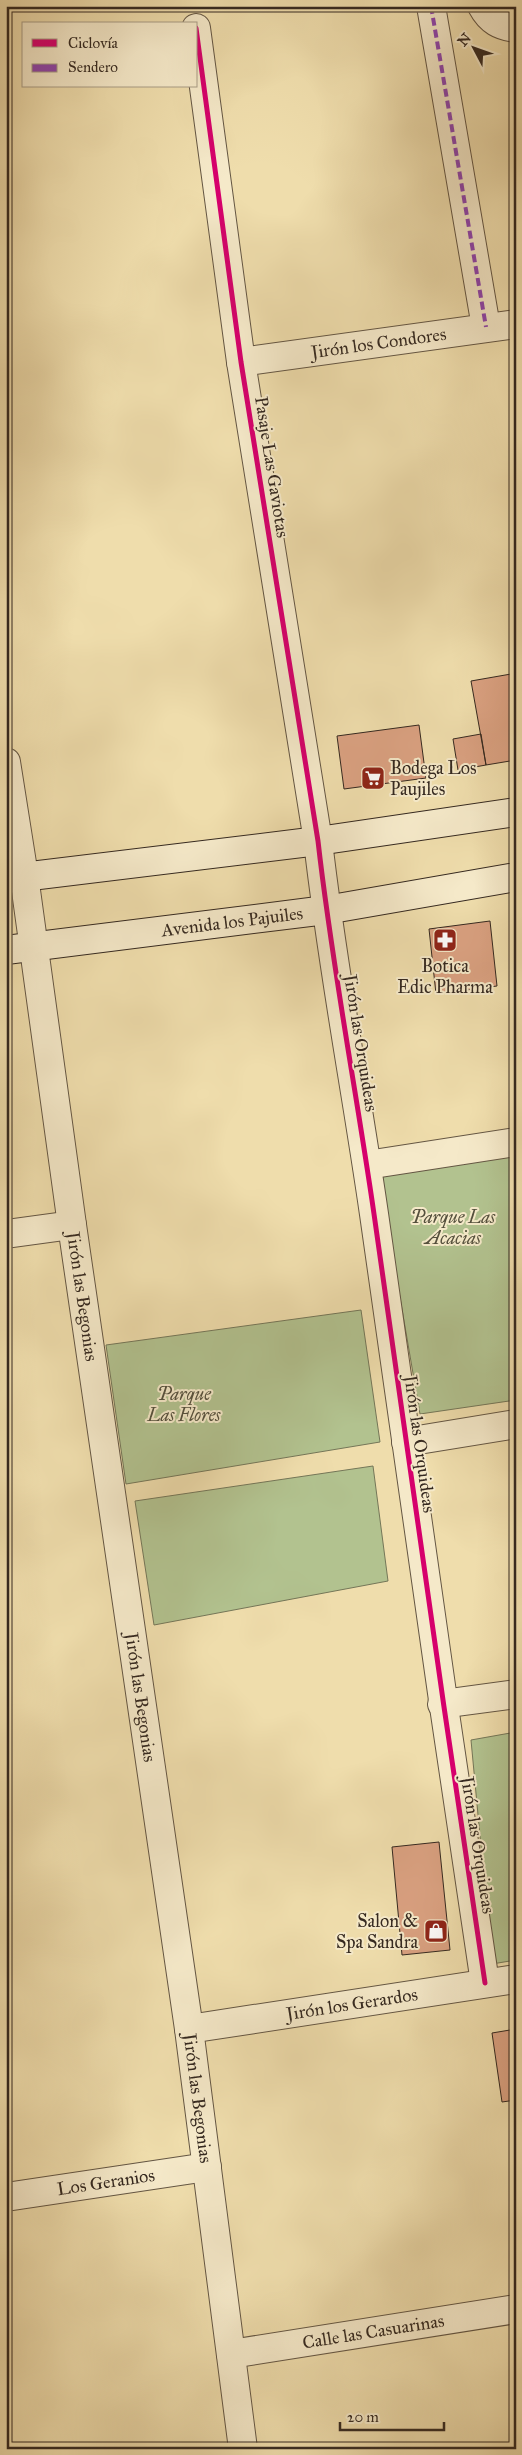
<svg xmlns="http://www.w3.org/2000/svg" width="522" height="2455" viewBox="0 0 522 2455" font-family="'IM FELL Great Primer',serif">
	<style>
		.green { fill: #b2c28f; stroke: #747658 }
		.building { fill: #daa181; stroke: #352920 }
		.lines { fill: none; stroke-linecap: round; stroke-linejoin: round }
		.street-casing { stroke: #645643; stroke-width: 30 }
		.secondary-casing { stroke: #352920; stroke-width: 30 }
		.street { stroke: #f5e9c9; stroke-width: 28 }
		.secondary { stroke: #f5e9c9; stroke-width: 28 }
		.quiet { stroke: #8e44ad; stroke-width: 4; stroke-dasharray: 8 4; stroke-linecap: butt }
		.cycleway-casing { stroke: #f5e9c9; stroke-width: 8 }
		.cycleway { stroke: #d6006c; stroke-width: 5 }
		.labels { text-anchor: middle; stroke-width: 4; stroke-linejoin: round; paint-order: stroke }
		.street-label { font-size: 18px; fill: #352920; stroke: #f5e9c9 }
		.poi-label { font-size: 18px; fill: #352920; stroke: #f5e9c9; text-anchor: start }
		.park-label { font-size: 18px; font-style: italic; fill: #544f3c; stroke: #f5e9c9 }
	</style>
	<rect width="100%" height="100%" fill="#efddac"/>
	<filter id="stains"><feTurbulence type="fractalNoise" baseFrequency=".004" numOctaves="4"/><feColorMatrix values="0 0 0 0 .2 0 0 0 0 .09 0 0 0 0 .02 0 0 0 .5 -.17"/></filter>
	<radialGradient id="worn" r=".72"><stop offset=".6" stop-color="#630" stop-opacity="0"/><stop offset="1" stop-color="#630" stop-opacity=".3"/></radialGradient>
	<path class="green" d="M516 1153V1400L420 1414 379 1175Z
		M361 1310 380 1442 126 1484 106 1345Z
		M373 1466 388 1581 154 1625 135 1501Z
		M516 1732V1960L492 1964 471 1740Z"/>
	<path class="building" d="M511 674 516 699V760L486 765 471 681Z
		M419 725 426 778 344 789 337 736Z
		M481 734 486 765 458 770 453 739Z
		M490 921 497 986 436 994 429 929Z
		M439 1842 450 1950 402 1955 392 1847Z
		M516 2029V2100L502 2102 492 2033Z"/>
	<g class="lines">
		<g class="street-casing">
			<g id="street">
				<path d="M431 6 486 327"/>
				<path d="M482 6C490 21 500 26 516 28"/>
				<path d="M196 28 241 362 318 841C332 966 356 1089 374 1214 410 1470 446 1727 485 1983"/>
				<path id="s1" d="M241 362 516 324"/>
				<path id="s2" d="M6 762 24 876 72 1225 189 2029 243 2449"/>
				<path d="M367 1165 516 1142"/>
				<path d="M6 1234 72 1225"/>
				<path d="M406 1442 516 1424"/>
				<path d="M442 1704 516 1694"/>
				<path id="s3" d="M189 2029 516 1979"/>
				<path id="s4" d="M6 2197 207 2167"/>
				<path id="s5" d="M231 2354 516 2309"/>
			</g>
		</g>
		<g class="secondary-casing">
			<g id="secondary">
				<path d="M6 879 318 841 516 812"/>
				<path id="s6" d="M6 950 326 910 516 877"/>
			</g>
		</g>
		<use href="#street" class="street"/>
		<use href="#secondary" class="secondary"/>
		<path class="quiet" d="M431 6 486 327"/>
		<g class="cycleway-casing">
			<path id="cycleway" d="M196 28 241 362 318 841C332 966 356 1089 374 1214 410 1470 446 1727 485 1983"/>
		</g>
		<use href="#cycleway" class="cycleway"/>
	</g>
	<defs>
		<g id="supermarket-square" transform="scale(1.25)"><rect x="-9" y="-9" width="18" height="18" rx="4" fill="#8f2418" stroke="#f5e9c9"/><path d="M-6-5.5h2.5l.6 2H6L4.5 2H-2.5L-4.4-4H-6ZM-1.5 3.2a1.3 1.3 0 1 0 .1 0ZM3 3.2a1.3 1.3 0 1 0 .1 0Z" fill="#fff"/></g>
		<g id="pharmacy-square" transform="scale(1.25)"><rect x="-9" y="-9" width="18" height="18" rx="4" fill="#8f2418" stroke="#f5e9c9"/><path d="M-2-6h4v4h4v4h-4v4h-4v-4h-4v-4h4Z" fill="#fff"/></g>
		<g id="shop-square" transform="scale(1.25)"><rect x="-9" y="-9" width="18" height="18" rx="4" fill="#8f2418" stroke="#f5e9c9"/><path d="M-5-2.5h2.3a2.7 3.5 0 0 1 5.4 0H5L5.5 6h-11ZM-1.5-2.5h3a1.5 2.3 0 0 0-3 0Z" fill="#fff"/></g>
	</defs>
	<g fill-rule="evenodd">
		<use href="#supermarket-square" x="373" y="778"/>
		<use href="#pharmacy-square" x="445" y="940"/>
		<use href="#shop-square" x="436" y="1931"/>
	</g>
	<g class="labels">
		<g class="street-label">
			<text dy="6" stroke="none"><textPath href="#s1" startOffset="139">Jirón los Condores</textPath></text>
			<text transform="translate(272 467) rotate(81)" y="6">Pasaje Las Gaviotas</text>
			<text dy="6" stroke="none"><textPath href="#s6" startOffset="228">Avenida los Pajuiles</textPath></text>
			<text transform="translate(361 1043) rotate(81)" y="6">Jirón las Orquideas</text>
			<text dy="6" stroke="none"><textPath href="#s2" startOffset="540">Jirón las Begonias</textPath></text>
			<text transform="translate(420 1444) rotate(82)" y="6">Jirón las Orquideas</text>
			<text dy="6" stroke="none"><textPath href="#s2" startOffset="945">Jirón las Begonias</textPath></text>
			<text transform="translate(478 1845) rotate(81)" y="6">Jirón las Orquideas</text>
			<text dy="6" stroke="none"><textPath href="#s3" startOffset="165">Jirón los Gerardos</textPath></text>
			<text dy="6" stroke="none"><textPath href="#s2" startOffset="1350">Jirón las Begonias</textPath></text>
			<text dy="6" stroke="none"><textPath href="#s4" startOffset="101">Los Geranios</textPath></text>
			<text dy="6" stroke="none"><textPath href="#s5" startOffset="144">Calle las Casuarinas</textPath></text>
		</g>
		<g class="poi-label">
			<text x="390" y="774">Bodega Los<tspan x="390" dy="21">Paujiles</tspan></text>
			<text x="445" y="972" text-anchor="middle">Botica<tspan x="445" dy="21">Edic Pharma</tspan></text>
			<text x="418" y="1927" text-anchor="end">Salon &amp;<tspan x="418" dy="21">Spa Sandra</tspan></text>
		</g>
		<g class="park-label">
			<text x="453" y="1223">Parque Las<tspan x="453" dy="21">Acacias</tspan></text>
			<text x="184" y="1400">Parque<tspan x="184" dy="21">Las Flores</tspan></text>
		</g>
	</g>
	<rect width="522" height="2455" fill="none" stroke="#efddac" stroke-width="25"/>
	<rect x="8" y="8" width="507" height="2440" fill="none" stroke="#352920" stroke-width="2.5"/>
	<rect x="12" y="12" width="497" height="2430" fill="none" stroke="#352920"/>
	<rect x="22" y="22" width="175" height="65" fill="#f5e9c9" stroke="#a89c85"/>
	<rect x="32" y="39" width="25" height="8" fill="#d6006c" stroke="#a89c85"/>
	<text x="68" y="48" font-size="15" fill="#352920">Ciclovía</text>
	<rect x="32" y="64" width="25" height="8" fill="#8e44ad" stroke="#a89c85"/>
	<text x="68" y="72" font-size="15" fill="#352920">Sendero</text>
	<g transform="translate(474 48) rotate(311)" stroke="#f5e9c9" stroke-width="4" paint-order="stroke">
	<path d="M0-4L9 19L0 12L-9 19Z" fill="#352920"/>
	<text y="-8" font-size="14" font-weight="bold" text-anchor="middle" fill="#352920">N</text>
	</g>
	<path d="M340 2422v8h104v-8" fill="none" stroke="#352920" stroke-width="2.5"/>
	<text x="347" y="2422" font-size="15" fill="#352920" stroke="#f5e9c9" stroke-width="4" paint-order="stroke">20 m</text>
	<rect width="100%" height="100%" filter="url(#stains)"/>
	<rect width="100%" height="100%" fill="url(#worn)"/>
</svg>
